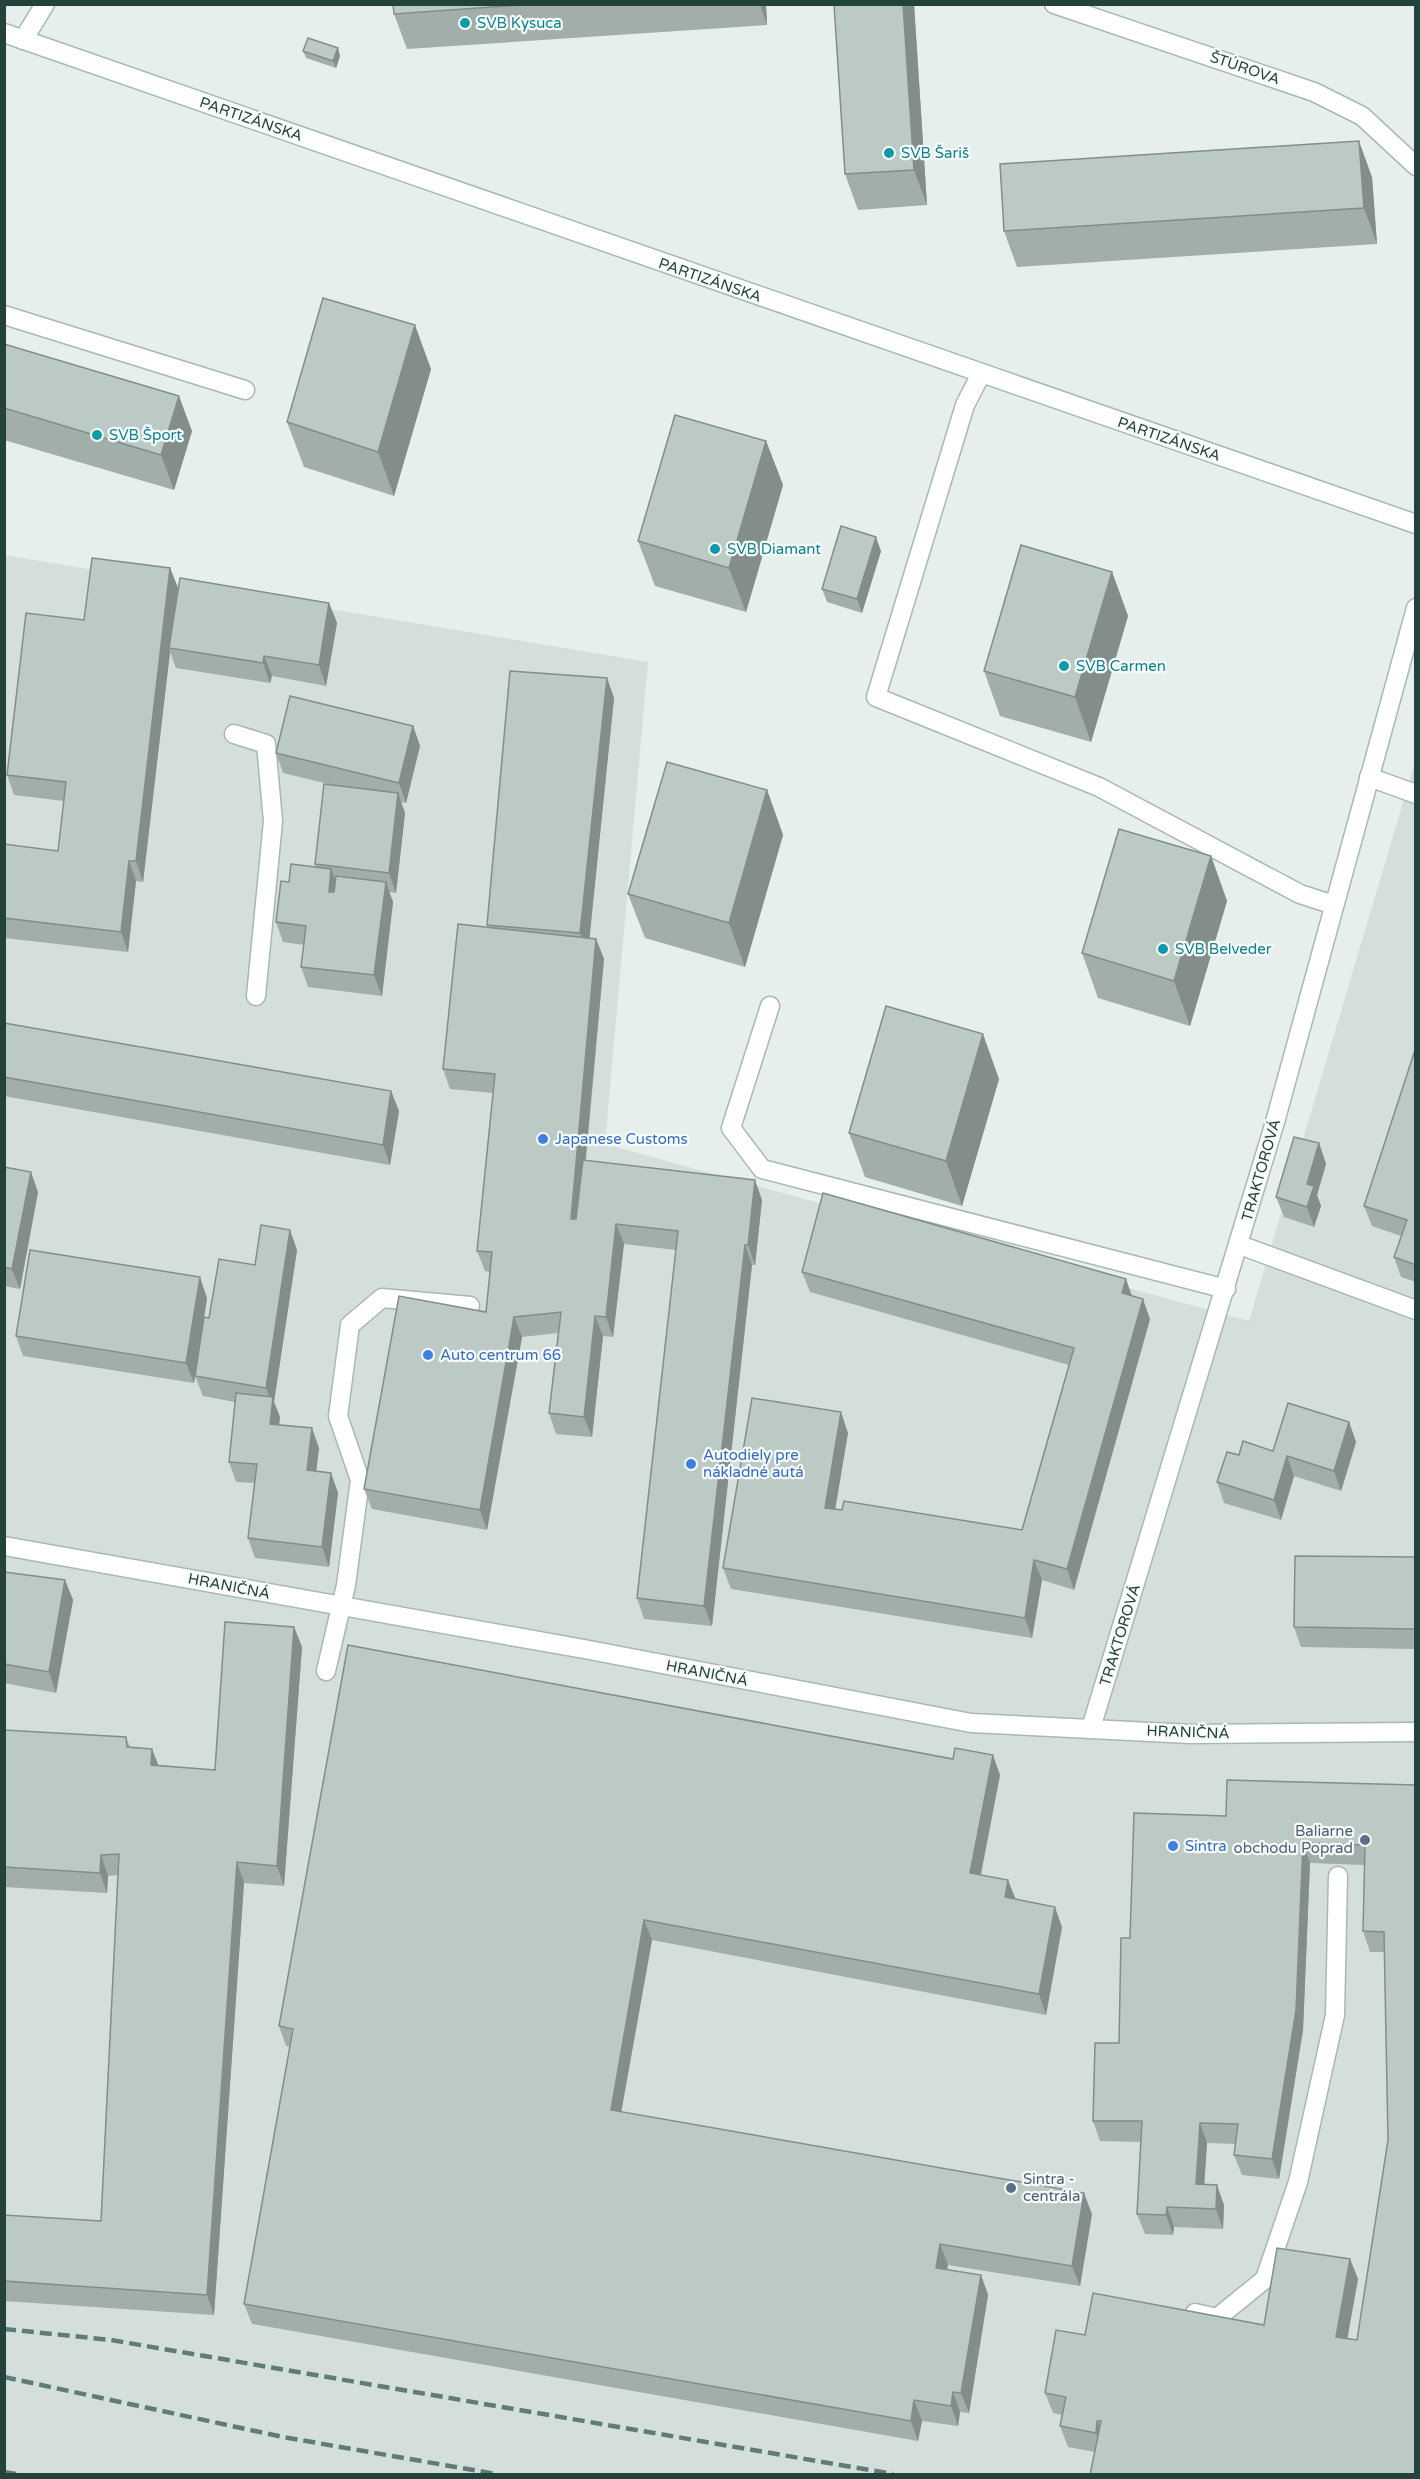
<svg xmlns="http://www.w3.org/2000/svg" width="1420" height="2479" viewBox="0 0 1420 2479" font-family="'Varela Round',sans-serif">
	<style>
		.built { fill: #d4dfdb }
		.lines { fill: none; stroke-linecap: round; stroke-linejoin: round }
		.lane-casing { stroke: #a8b8b3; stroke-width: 21 }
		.street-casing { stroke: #a8b8b3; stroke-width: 21 }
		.secondary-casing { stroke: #a4bbb4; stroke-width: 21 }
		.lane { stroke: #fff; stroke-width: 18 }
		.street { stroke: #fff; stroke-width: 18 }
		.secondary { stroke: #fff; stroke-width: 18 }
		.rail { stroke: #5f7d77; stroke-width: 4.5; stroke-dasharray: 12 6; stroke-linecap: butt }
		.wall { fill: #a1aea9 }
		.shaded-wall { fill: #838d8a }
		.building { fill: #bbcac5; stroke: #838d8a; stroke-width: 1.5 }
		.culture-dot { fill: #0f9aa8; stroke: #f7fbf9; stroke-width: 2 }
		.shop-dot { fill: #3f7fe0; stroke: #f7fbf9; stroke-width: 2 }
		.service-dot { fill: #5c6f8a; stroke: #f7fbf9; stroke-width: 2 }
		.labels { text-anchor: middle; stroke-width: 4.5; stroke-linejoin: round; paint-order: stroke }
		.culture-label { font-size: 15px; fill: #0d838f; stroke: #f7fbf9; text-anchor: start }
		.street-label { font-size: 15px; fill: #24423c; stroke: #f7fbf9 }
		.shop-label { font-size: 15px; fill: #366cbe; stroke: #f7fbf9; text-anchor: start }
		.service-label { font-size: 15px; fill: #4e5e75; stroke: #f7fbf9; text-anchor: end }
	</style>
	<rect width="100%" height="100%" fill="#e6efeb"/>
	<path class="built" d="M4 555 648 662 605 1144 1249 1321 1415 762V2474H5Z"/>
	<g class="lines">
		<g class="lane-casing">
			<path id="lane" d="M4 315 245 390
				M981 374 965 405 876 697 1099 787 1300 894 1334 905
				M234 734 266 744 273 821 256 996
				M1369 777 1416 794
				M770 1006 731 1128 762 1169 1226 1289
				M1240 1245 1416 1310
				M326 1671 346 1585 360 1480 338 1416 350 1325 382 1298 470 1306
				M1195 2313 1217 2318 1265 2279 1298 2182 1335 2015 1338 1876"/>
		</g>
		<g class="street-casing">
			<path id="street" d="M1054 4 1314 92 1362 116 1416 166
				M23 40 45 4
				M4 1546 584 1649 971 1723 1190 1734 1416 1732
				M1091 1728 1275 1122 1416 608"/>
		</g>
		<g class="secondary-casing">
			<path id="secondary" d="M4 33 1416 524"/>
		</g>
		<use href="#lane" class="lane"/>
		<use href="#street" class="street"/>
		<use href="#secondary" class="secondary"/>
		<path class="rail" d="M4 2329 111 2340 893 2474
			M4 2377 283 2437 496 2474
			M4 2472 16 2474"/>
	</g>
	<path class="wall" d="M393 4H766L767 25 407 49 394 14Z
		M834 4H914L927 205 858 210 845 174Z
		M303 51 340 56 336 68 306 58Z
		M1372 177 1377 244 1017 267 1004 231Z
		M4 344 192 431 174 490 4 440Z
		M431 369 394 496 304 467 287 422Z
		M766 441 783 485 746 612 655 586 638 541Z
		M881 551 862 613 827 602 822 589Z
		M170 568 178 588 176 605 329 603 337 623 326 686 272 676 270 683 176 668 170 652 143 882 136 881 128 952 4 938V844L58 851 64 801 14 795 7 775 84 620Z
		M1112 572 1128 616 1091 742 1000 716 984 671Z
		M607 678 614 698 589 938 596 939 604 959 586 1160 762 1200 755 1265H752L712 1626 644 1619 637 1598 676 1250 624 1244 613 1337 603 1336 592 1437 556 1434 549 1413 558 1333 522 1337 487 1530 372 1509 364 1489 486 1312 490 1272 485 1271 477 1251 493 1093 450 1089 443 1069 488 928 487 925Z
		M413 726 420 746 406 803 401 802 405 813 396 893 389 892 393 902 382 996 308 987 301 967 304 945 283 942 276 922 289 882 316 867 315 864 333 785 283 773 276 753Z
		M767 790 783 835 745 967 645 938 628 894Z
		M1211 856 1227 901 1190 1026 1098 998 1082 953Z
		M4 1023 391 1091 399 1111 390 1165 4 1096Z
		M1416 1047V1282L1401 1277 1394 1257 1401 1236 1372 1226 1364 1206Z
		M999 1079 962 1206 865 1177 849 1133Z
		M1319 1143 1326 1164 1317 1195 1321 1206 1314 1227 1284 1217 1276 1197Z
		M4 1167 38 1192 20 1289 4 1286Z
		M297 1250 274 1402 280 1417 279 1425 319 1448 316 1471 331 1473 338 1493 329 1567 255 1558 248 1538 255 1483 236 1482 229 1462 235 1402 203 1396 195 1376 255 1265Z
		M802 1272 1132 1296 1150 1319 1074 1590 1042 1580 1032 1638 731 1589 723 1568 848 1433 835 1509 1022 1530 1069 1365 810 1292Z
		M207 1298 194 1383 23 1356 16 1336Z
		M1349 1422 1356 1442 1341 1491 1294 1476 1281 1520 1224 1503 1217 1482 1239 1455 1273 1451Z
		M1416 1557V1649L1301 1647 1294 1627Z
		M4 1572 65 1580 73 1600 56 1693 4 1683Z
		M294 1627 302 1647 284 1886 244 1883 214 2315 4 2301V2215L101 2221 118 1875 108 1876 107 1893 4 1887V1730L126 1737 130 1747 158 1765 215 1770Z
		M1000 1775 981 1875 1015 1899 1062 1927 1046 2015 652 1940 621 2112 1092 2214 1080 2286 948 2265 947 2269 981 2275 988 2295 969 2413 960 2412 958 2426 922 2421 918 2441 252 2324 244 2304 290 2047 286 2046 279 2026Z
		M1416 1785V2475L1095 2452 1068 2447 1060 2426 1062 2415 1053 2413 1045 2393 1085 2335 1264 2325 1350 2259 1358 2279 1347 2339 1357 2340 1388 2140 1385 1952H1370L1363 1931 1365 1865 1310 1863 1303 2030 1279 2179 1242 2175 1234 2155 1236 2144 1207 2143 1204 2185 1224 2205 1223 2229 1174 2227 1173 2235 1145 2234 1137 2214 1141 2142 1100 2141 1093 2121 1119 2043 1130 1938 1226 1816Z"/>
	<path class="shaded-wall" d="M760 4H766L767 25Z
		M903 4H914L927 205 914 170Z
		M338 48 340 56 336 68 333 61Z
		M1359 141 1372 177 1377 244 1364 208Z
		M415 325 431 369 394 496 378 452Z
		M179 396 192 431 174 490 161 455Z
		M766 441 783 485 746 612 729 568Z
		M876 537 881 551 862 613 857 599Z
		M170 568 178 588 170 648H169L170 652 143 882 136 861Z
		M1112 572 1128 616 1091 742 1075 697Z
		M329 603 337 623 326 686 319 665Z
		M264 656 272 676 270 683 263 663Z
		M607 678 614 698 588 953 580 933Z
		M413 726 420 746 406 803 399 783Z
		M767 790 783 835 745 967 729 923Z
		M398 793 405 813 396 893 389 873Z
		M1211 856 1227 901 1190 1026 1174 981Z
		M129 861 136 881 128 952 121 932Z
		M331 869 339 889 336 912 329 892Z
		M386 882 393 902 382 996 374 975Z
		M596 939 604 959 578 1239 571 1219Z
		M983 1034 999 1079 962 1206 946 1161Z
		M391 1091 399 1111 390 1165 383 1145Z
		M1319 1143 1326 1164 1317 1195 1321 1206 1314 1227 1307 1207V1184Z
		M31 1172 38 1192 20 1289 12 1269Z
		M755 1180 762 1200 755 1265 748 1245Z
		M616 1224 624 1244 613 1337 606 1317Z
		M290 1230 297 1250 274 1402 280 1417 277 1444 270 1424 272 1403 266 1388Z
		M745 1245 752 1265 712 1626 704 1606Z
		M200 1277 207 1298 194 1383 186 1363Z
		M1126 1279 1133 1299 1122 1293Z
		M1143 1299 1150 1319 1074 1590 1067 1569Z
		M595 1316 603 1336 592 1437 584 1417Z
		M514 1317 522 1337 487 1530 480 1510Z
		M841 1412 848 1433 832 1528 825 1508Z
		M1349 1422 1356 1442 1341 1491 1334 1471Z
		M312 1428 319 1448 314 1491 307 1470Z
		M1287 1456 1294 1476 1281 1520 1274 1500Z
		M331 1473 338 1493 329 1567 322 1547Z
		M1034 1560 1042 1580 1032 1638 1025 1618Z
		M65 1580 73 1600 56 1693 49 1672Z
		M294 1627 302 1647 284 1886 277 1866Z
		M152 1749 160 1769 151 1765Z
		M993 1755 1000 1775 977 1893 970 1873Z
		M1303 1843 1310 1863 1303 2030 1279 2179 1272 2159Z
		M101 1855 108 1876 107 1893 100 1873Z
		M237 1862 244 1883 214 2315 207 2295Z
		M1008 1880 1016 1900 1005 1897Z
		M1055 1907 1062 1927 1046 2015 1039 1994Z
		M644 1920 652 1940 618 2130 611 2110Z
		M1200 2123 1207 2143 1203 2204 1196 2184Z
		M1217 2185 1224 2205 1223 2229 1216 2209Z
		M1084 2193 1092 2214 1080 2286 1072 2266Z
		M1167 2207 1174 2227 1173 2235 1166 2215Z
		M940 2244 948 2265 943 2288 936 2268Z
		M1350 2259 1358 2279 1344 2357 1336 2337Z
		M981 2275 988 2295 969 2413 961 2393Z
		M953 2392 960 2412 958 2426 951 2406Z
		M914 2400 922 2421 918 2441 911 2421Z
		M1097 2421 1105 2441 1103 2453 1096 2433Z"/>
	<path class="building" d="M393 4H533L394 14Z
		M834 4H903L914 170 845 174Z
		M308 38 338 48 333 61 303 51Z
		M1359 141 1364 208 1004 231 1000 164Z
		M323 298 415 325 378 452 287 422Z
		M4 344 179 396 161 455 4 408Z
		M675 415 766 441 729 568 638 541Z
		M841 526 876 537 857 599 822 589Z
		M1021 545 1112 572 1075 697 984 671Z
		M92 558 170 568 136 861H129L121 932 4 918V844L58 851 66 782 7 775 26 613 84 620Z
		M180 578 329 603 319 665 264 656 263 663 169 648Z
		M510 671 607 678 580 933 487 925Z
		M290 696 413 726 399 783 276 753Z
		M667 762 767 790 729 923 628 894Z
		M324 784 398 793 389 873 315 864Z
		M1119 829 1211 856 1174 981 1082 953Z
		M291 864 331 869 329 892H334L336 876 386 882 374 975 301 967 306 926 276 922 281 881 289 882Z
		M458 924 596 939 571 1219H576L583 1160 755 1180 748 1245H745L704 1606 637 1598 678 1231 616 1224 606 1317 595 1316 584 1417 549 1413 561 1312 514 1317 480 1510 364 1489 399 1296 486 1312 492 1252 477 1251 495 1074 443 1069Z
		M886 1006 983 1034 946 1161 849 1133Z
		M4 1023 391 1091 383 1145 4 1077Z
		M1416 1047V1265L1394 1257 1407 1220 1364 1206Z
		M1294 1137 1319 1143 1307 1184 1314 1186 1307 1207 1276 1197Z
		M4 1167 31 1172 12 1269 4 1267Z
		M823 1193 1126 1279 1122 1293 1143 1299 1067 1569 1034 1560 1025 1618 723 1568 752 1398 841 1412 825 1508 842 1510 844 1501 1022 1530 1074 1348 802 1272Z
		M261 1225 290 1230 266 1388 195 1376 204 1317 209 1318 219 1259 255 1265Z
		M30 1250 200 1277 186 1363 16 1336Z
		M236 1393 273 1397 270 1424 312 1428 307 1470 331 1473 322 1547 248 1538 257 1464 229 1462Z
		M1288 1403 1349 1422 1334 1471 1287 1456 1274 1500 1217 1482 1227 1452 1239 1455 1243 1441 1273 1451Z
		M1295 1556 1416 1557V1629L1294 1627Z
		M4 1572 65 1580 49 1672 4 1664Z
		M225 1622 294 1627 277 1866 237 1862 207 2295 4 2281V2215L101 2221 119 1854 101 1855 100 1873 4 1867V1730L126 1737 127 1747 152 1749 151 1765 215 1770Z
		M348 1645 953 1759 955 1748 993 1755 970 1873 1008 1880 1005 1897 1055 1907 1039 1994 644 1920 611 2110 1084 2193 1072 2266 940 2244 936 2268 981 2275 961 2393 953 2392 951 2406 914 2400 911 2421 244 2304 293 2029 279 2026Z
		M1227 1780 1416 1785V2475H1090L1101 2421H1097L1096 2433 1060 2426 1066 2397 1045 2393 1056 2330 1085 2335 1093 2293 1264 2325 1277 2248 1350 2259 1336 2337 1357 2340 1388 2140 1384 1932 1363 1931 1365 1845 1303 1843 1296 2010 1272 2159 1234 2155 1238 2124 1200 2123 1196 2184 1217 2185 1216 2209 1167 2207 1166 2215 1137 2214 1142 2121H1093L1095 2043H1119L1121 1938H1130L1134 1813 1226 1816Z"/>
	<g class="culture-dot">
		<circle cx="465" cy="23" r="6"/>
		<circle cx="889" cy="153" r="6"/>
		<circle cx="97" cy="435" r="6"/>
		<circle cx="715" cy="549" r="6"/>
		<circle cx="1064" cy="666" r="6"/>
		<circle cx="1163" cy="949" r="6"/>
	</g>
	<g class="shop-dot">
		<circle cx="543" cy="1139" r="6"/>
		<circle cx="428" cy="1355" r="6"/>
		<circle cx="691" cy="1464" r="6"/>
		<circle cx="1173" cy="1846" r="6"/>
	</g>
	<g class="service-dot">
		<circle cx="1365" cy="1840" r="6"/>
		<circle cx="1011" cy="2188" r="6"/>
	</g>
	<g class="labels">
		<g class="culture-label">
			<text x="477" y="28">SVB Kysuca</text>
			<text x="901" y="158">SVB Šariš</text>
			<text x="109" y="440">SVB Šport</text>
			<text x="727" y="554">SVB Diamant</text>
			<text x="1076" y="671">SVB Carmen</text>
			<text x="1175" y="954">SVB Belveder</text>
		</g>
		<g class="street-label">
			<text transform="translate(1245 68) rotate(19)" y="5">ŠTÚROVA</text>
			<text transform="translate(251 119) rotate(19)" y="5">PARTIZÁNSKA</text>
			<text transform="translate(710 280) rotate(19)" y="5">PARTIZÁNSKA</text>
			<text transform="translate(1169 439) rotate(19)" y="5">PARTIZÁNSKA</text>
			<text transform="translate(1261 1170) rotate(-74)" y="5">TRAKTOROVÁ</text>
			<text transform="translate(229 1586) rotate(11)" y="5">HRANIČNÁ</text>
			<text transform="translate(1120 1635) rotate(-73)" y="5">TRAKTOROVÁ</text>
			<text transform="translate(707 1673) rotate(11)" y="5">HRANIČNÁ</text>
			<text transform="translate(1188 1732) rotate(2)" y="5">HRANIČNÁ</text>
		</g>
		<g class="shop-label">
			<text x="555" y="1144">Japanese Customs</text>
			<text x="440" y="1360">Auto centrum 66</text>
			<text x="703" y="1460">Autodiely pre<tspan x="703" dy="17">nákladné autá</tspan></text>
			<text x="1185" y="1851">Sintra</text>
		</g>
		<g class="service-label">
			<text x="1353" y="1836">Baliarne<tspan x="1353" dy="17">obchodu Poprad</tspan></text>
			<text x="1023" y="2184" text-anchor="start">Sintra -<tspan x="1023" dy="17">centrála</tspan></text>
		</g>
	</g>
	<rect width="1420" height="2479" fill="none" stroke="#24423c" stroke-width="12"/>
</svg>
